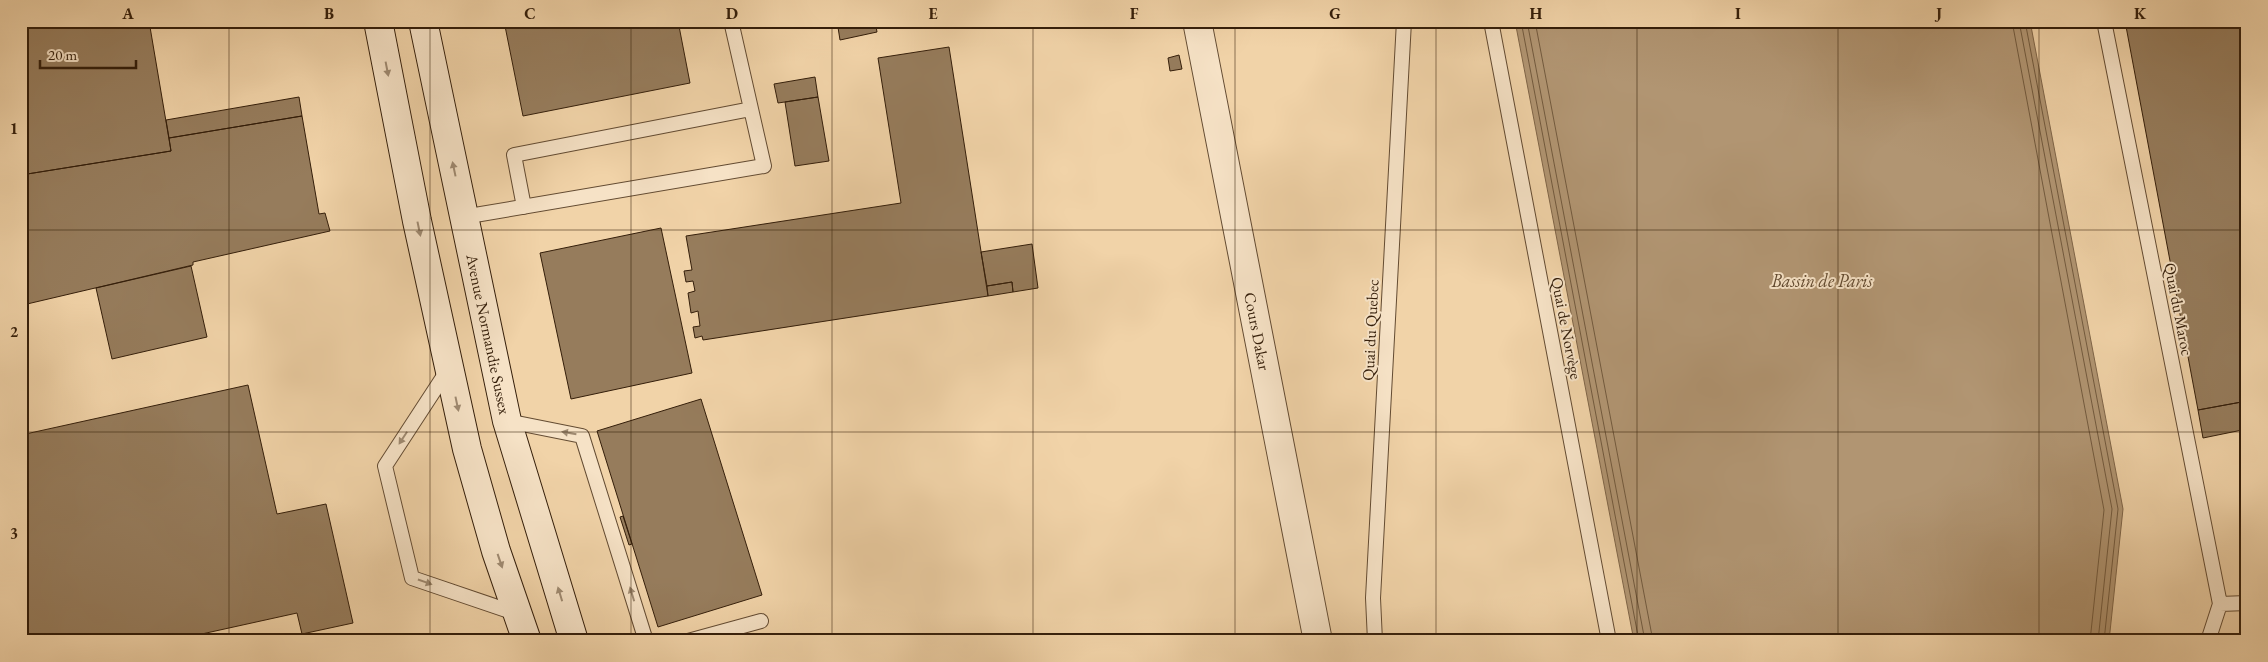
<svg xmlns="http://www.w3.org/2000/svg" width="2268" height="662" viewBox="0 0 2268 662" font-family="'EB Garamond',serif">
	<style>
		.water { fill: #b19572; stroke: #7f6548 }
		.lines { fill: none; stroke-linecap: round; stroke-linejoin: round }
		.shore { stroke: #725a3e; stroke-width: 1 }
		.building { fill: #967c5c; stroke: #341e0a }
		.service-casing { stroke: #634b32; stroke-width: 16 }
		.minor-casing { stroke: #634b32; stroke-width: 30 }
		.secondary-casing { stroke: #341e0a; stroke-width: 30 }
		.service { stroke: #f6e2c6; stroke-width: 14 }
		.minor { stroke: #f6e2c6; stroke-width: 28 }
		.secondary { stroke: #f6e2c6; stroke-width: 28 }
		.oneway { fill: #9f8a71 }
		.grid { fill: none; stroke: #341e0a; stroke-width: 1; stroke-opacity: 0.55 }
		.labels { text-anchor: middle; stroke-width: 4; stroke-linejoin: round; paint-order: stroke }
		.street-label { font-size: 16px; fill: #341e0a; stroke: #f6e2c6 }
		.water-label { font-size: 18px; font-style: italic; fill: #60482e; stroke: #f6e2c6 }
		.neatline { fill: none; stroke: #341e0a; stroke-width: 2 }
		.grid-label { font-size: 16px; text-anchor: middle; font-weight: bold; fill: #341e0a }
	</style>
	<rect width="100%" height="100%" fill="#f1d3a8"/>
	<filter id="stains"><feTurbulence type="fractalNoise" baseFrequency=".004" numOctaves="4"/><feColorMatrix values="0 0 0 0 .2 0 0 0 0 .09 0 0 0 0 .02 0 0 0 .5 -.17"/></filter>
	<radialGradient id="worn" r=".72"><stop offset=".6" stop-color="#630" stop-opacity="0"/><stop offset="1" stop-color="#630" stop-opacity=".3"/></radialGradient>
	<path class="water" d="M1515 21H2030L2123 509 2109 641H1634Z"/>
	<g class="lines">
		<path class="shore" d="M1521 21 1639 641
			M1527 21 1645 641
			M1535 21 1653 641
			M2012 21 2104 510 2090 641
			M2019 21 2112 509 2098 641
			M2025 21 2118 509 2104 641"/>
	</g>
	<path class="building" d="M21 21H149L171 151 21 175Z
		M504 21H678L690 83 523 116Z
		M837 21H875L877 32 840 40Z
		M2125 21H2247V401L2198 410Z
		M949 47 988 296 703 340 702 336 695 338 693 327 700 326 698 311 691 313 688 293 695 291 693 281 686 282 684 271 692 270 686 236 901 203 878 58Z
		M1179 55 1182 69 1170 71 1168 58Z
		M815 77 818 97 778 103 774 84Z
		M299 97 302 116 169 138 166 120Z
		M818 97 829 161 795 166 785 102Z
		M302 116 319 214 325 213 330 231 193 262V265L27 304 21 271V175L171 151 169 138Z
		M661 228 692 373 571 399 540 253Z
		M1032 244 1038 288 1013 292 1012 282 987 286 981 252Z
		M191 266 207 337 112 359 96 288Z
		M1012 282 1013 292 988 296 987 286Z
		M248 385 277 514 326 504 353 623 302 634 297 613 170 641H21V435Z
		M701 399 762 595 658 627 597 431Z
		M2247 401V429L2203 438 2198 410Z
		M623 516 632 544 629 545 620 517Z"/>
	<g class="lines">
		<g class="service-casing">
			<path id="service" d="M1491 21 1609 641
				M2104 21 2220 604 2208 641
				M524 207 514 155 751 109
				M463 217 764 166 731 21
				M449 368 385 466 412 578 518 614
				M507 421 582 436 646 641
				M2220 604 2247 603
				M688 641 761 621
				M1375 641 1373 598 1404 21"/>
		</g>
		<g class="minor-casing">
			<g id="minor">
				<path id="s1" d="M1197 21 1318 641"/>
			</g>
		</g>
		<g class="secondary-casing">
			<g id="secondary">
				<path d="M378 21 417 221 467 449 496 551 527 641"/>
				<path id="s2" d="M423 21 507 421 574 641"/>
			</g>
		</g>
		<use href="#service" class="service"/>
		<use href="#minor" class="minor"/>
		<use href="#secondary" class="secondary"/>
	</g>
	<defs><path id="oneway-solid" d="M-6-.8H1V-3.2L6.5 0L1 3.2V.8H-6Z" transform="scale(1.25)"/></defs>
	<g class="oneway">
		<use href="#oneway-solid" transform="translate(387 69) rotate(79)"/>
		<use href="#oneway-solid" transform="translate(454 169) rotate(-102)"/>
		<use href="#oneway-solid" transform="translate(419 229) rotate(78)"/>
		<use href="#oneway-solid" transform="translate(457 404) rotate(78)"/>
		<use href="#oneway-solid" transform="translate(569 433) rotate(-170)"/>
		<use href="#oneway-solid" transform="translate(403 438) rotate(123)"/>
		<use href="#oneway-solid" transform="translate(500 561) rotate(71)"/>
		<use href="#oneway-solid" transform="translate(425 582) rotate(19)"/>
		<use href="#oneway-solid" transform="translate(560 594) rotate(-107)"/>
		<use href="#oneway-solid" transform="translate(632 594) rotate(-107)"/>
	</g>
	<path class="grid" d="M229 21V641M430 21V641M631 21V641M832 21V641M1033 21V641M1235 21V641M1436 21V641M1637 21V641M1838 21V641M2039 21V641M21 230H2247M21 432H2247"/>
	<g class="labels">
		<g class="street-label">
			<text transform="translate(2179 309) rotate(79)" y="6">Quai du Maroc</text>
			<text transform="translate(1567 328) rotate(79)" y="6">Quai de Norvège</text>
			<text transform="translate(1370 330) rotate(-87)" y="6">Quai du Quebec</text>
			<text dy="6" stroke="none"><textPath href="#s1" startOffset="316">Cours Dakar</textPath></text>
			<text dy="6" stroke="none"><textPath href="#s2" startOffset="320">Avenue Normandie Sussex</textPath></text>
		</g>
		<g class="water-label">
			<text x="1822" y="287">Bassin de Paris</text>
		</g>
	</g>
	<rect width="2268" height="662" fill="none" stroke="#f1d3a8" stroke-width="55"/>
	<path d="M40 60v8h96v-8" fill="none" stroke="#341e0a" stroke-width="2.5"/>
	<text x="48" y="60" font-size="15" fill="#341e0a" stroke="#f6e2c6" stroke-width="4" paint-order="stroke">20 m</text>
	<rect x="28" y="28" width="2212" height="606" class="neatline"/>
	<g class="grid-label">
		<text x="128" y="19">A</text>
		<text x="329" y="19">B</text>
		<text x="530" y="19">C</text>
		<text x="732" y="19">D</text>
		<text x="933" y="19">E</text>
		<text x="1134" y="19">F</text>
		<text x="1335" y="19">G</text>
		<text x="1536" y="19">H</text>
		<text x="1738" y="19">I</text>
		<text x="1939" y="19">J</text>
		<text x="2140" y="19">K</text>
		<text x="14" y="134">1</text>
		<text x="14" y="337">2</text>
		<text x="14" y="539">3</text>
	</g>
	<rect width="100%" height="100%" filter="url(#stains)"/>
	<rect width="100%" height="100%" fill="url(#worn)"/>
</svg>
